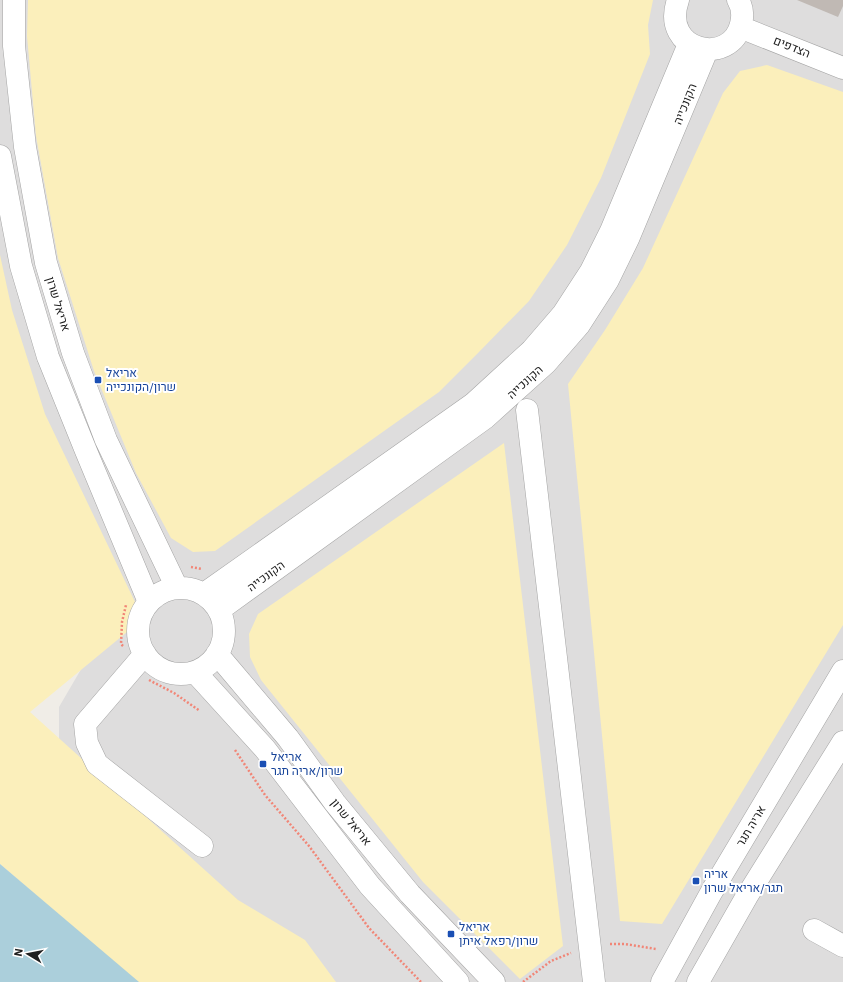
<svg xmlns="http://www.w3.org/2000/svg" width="843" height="982" viewBox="0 0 843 982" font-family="'IBM Plex Sans',Heebo,sans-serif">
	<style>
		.residential { fill: #dedddd }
		.sand { fill: #fbefbb }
		.water { fill: #abcfdb }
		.building { fill: #c0b9b4 }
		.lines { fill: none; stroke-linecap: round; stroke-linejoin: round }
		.minor-casing { stroke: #a4a4a4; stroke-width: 23 }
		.path { stroke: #f18677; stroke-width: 2.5; stroke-dasharray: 2 2; stroke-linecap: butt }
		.minor { stroke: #fff; stroke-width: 22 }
		.transit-dot { fill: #1a4fb4; stroke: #fff; stroke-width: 1.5 }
		.labels { text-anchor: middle; stroke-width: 4; stroke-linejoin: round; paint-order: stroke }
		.street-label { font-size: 12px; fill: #202020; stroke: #fff }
		.transit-label { font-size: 12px; fill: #164399; stroke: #fff; text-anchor: start }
	</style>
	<rect width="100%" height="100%" fill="#f0ede7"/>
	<path class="residential" d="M0 0H843V982H313L59 771V707L111 618 0 341Z"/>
	<path class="sand" d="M28 0H653L648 25 650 54 601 178 567 245 529 301 478 353 439 392 215 551 193 552 171 538 136 473 94 371 58 258 36 136 27 36Z
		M767 65 843 92V625L662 924 620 921 568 384 605 330 643 268 723 93 740 71Z
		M0 255 12 310 45 414 135 602 129 616 127 632 30 712 238 900 305 940 336 982H137L0 864Z
		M504 443 563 946 520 979 423 882 261 680 250 657 249 634 258 614Z"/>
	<path class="water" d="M0 864 139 982H0Z"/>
	<path class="building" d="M797 0H843V6L838 17Z"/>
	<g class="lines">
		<g class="minor-casing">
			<path id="minor" d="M14 0V46L25 147 46 263 73 353 106 440 177 588
				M678 0C660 52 731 67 741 24 743 16 743 8 738 0
				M740 27 843 68
				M0 156 21 266 48 357 86 451 149 602
				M527 410 594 982
				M138 631a43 43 0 1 1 86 0a43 43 0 1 1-86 0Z
				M204 594 473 404 532 350 563 314 591 271 611 231 689 44
				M219 610 485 418 546 363 579 325 608 280 628 239 707 50
				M145 654 85 724 87 743 97 764 202 846
				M217 654 288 738 335 803 410 894 494 982
				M195 672 265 749 370 886 458 982
				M814 930 843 946
				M662 982 712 891 843 671
				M698 982 747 896 843 742"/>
		</g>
		<path class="path" d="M191 567 202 569
			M123 646 121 644 122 622 126 605
			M149 680 174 693 200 711
			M235 750 265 795 309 846 369 928 421 982
			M610 944H625L656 949
			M523 982 551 961 571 953"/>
		<use href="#minor" class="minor"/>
	</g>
	<g class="transit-dot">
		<rect x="94" y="376" width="8" height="8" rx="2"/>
		<rect x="259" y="760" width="8" height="8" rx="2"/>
		<rect x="692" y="877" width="8" height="8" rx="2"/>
		<rect x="447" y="930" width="8" height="8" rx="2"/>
	</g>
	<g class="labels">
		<g class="street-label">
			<text transform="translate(792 47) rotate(22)" y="4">הצדפים</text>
			<text transform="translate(685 104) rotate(-68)" y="4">הקונכייה</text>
			<text transform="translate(58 304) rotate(73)" y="4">אריאל שרון</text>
			<text transform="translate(525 382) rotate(-42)" y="4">הקונכייה</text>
			<text transform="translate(266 576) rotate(-36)" y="4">הקונכייה</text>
			<text transform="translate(351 822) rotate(51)" y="4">אריאל שרון</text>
			<text transform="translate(751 826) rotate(-59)" y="4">אריה תגר</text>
		</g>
		<g class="transit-label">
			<text x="106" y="377">אריאל<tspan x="106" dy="14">שרון/הקונכייה</tspan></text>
			<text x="271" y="761">אריאל<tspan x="271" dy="14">שרון/אריה תגר</tspan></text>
			<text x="704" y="878">אריה<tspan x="704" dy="14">תגר/אריאל שרון</tspan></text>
			<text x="459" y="931">אריאל<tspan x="459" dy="14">שרון/רפאל איתן</tspan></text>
		</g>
	</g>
	<g transform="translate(28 954) rotate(280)" stroke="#ffffff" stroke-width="3" paint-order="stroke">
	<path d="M0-3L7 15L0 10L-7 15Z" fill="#202020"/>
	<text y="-6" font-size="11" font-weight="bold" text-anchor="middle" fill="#202020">N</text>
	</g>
</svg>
